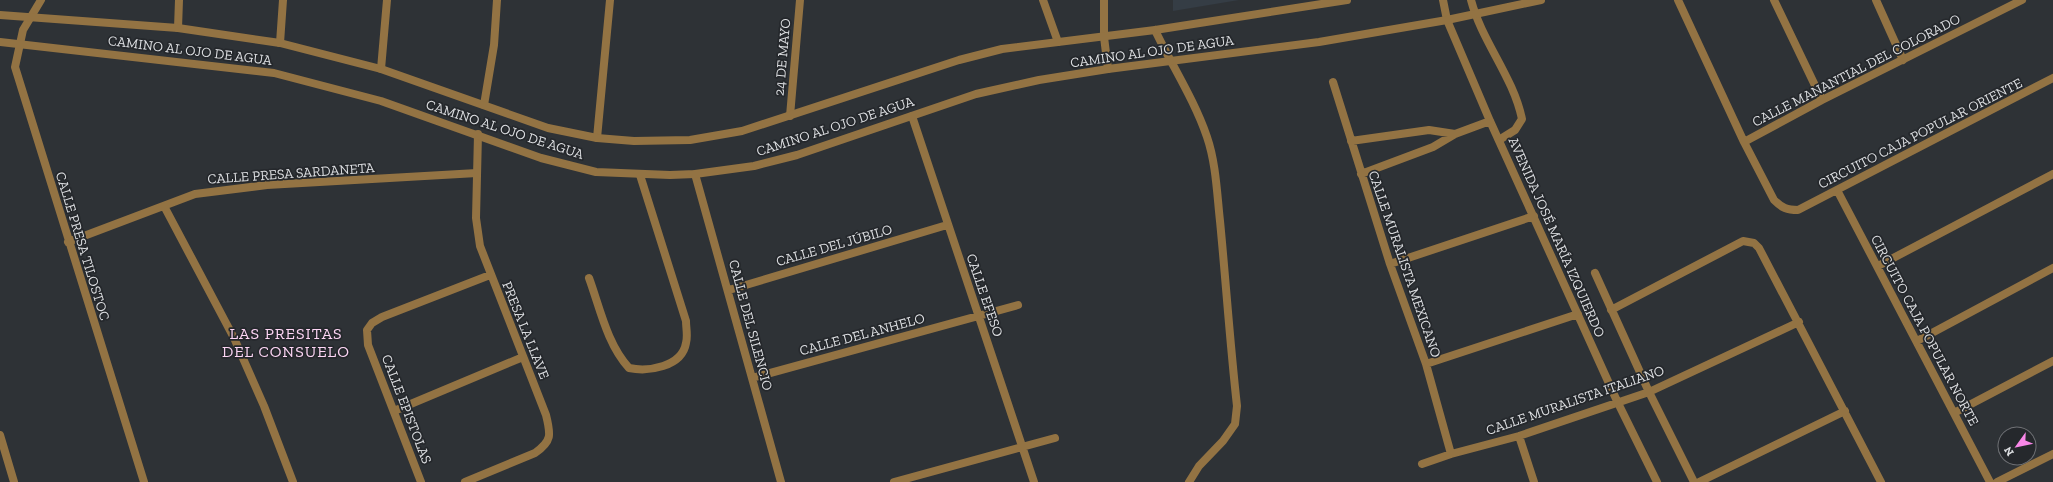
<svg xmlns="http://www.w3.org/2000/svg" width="2053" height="482" viewBox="0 0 2053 482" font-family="'Zilla Slab',serif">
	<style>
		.built { fill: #353d45 }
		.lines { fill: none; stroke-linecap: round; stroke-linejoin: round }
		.service { stroke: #937343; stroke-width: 8 }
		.minor { stroke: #937343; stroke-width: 8 }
		.tertiary { stroke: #937343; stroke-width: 8 }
		.labels { text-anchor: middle; stroke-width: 3.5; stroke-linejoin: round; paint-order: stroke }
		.street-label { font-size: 14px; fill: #dddfe2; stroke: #25282c }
		.quarter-label { font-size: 16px; letter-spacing: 1px; fill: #fdd6f5; stroke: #25282c }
	</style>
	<rect width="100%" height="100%" fill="#2e3236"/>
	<path class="built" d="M1173 0H1239L1173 11Z"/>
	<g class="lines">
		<path class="service" d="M1471 0C1482 42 1513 76 1522 119L1515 130 1499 140
			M1155 30C1172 66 1194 99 1207 137 1216 163 1217 194 1220 221 1226 283 1230 344 1237 406L1235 424 1223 441 1199 466 1189 482"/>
		<path class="minor" d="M41 0 23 30 15 67 144 482
			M1043 0 1058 42
			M1104 0V37L1108 69
			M1443 0 1447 20 1490 121 1617 401 1657 482
			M1678 0 1744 142 1774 200C1782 208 1787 210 1798 210L2053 78
			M1774 0 1822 100
			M1876 0 1903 60
			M178 28 179 0
			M280 43 283 0
			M381 69 387 0
			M1333 82 1390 264 1426 364 1451 454
			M484 105 494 45 497 0
			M790 116 800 0
			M912 116 1034 482
			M597 138 610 0
			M1351 141 1429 130 1455 134
			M1744 142 1822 100 2022 0
			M695 174 781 482
			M1361 174 1433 147 1455 134 1490 121
			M1837 190 1990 482
			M164 206 234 338 264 406 293 482
			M68 242 195 194 267 185 477 173
			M1390 264 1534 216
			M1878 266 2053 174
			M1595 273 1649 392 1694 482
			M589 278C600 308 607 344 629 368 648 372 682 367 686 343 688 336 686 328 686 321L640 175
			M729 290 947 225
			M1611 310 1743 241 1754 243 1759 248 1881 482
			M1917 341 2053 268
			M1426 364 1578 314
			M752 378 1018 305
			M394 411 523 357
			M1954 413 2053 361
			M0 435 14 482
			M1519 436 1534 482
			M1422 464 1451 454 1519 436 1649 392 1799 322
			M421 482 368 345 367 330 372 323 382 317 490 275
			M465 482 535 453C552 441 551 435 546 415L480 246 476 218 478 134
			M894 482 1055 438
			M1699 482 1845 411
			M1997 482 2053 454"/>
		<path class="tertiary" d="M0 15 178 28 280 43 381 69 548 128 597 138 634 141 690 140 742 131 959 60 1002 49 1155 30 1347 0
			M0 42 274 73 381 101 541 158 596 172 670 175 695 174 754 166 797 155 976 94 1039 80 1108 69 1319 42 1447 20 1541 0"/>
	</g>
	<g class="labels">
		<g class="street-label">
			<text transform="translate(190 50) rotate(7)" y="5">CAMINO AL OJO DE AGUA</text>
			<text transform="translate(1152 51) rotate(-8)" y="5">CAMINO AL OJO DE AGUA</text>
			<text transform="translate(782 57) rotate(-85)" y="5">24 DE MAYO</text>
			<text transform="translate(1856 70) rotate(-27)" y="5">CALLE MANANTIAL DEL COLORADO</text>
			<text transform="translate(835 126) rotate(-18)" y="5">CAMINO AL OJO DE AGUA</text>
			<text transform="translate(505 129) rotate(18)" y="5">CAMINO AL OJO DE AGUA</text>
			<text transform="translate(1920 133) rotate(-27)" y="5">CIRCUITO CAJA POPULAR ORIENTE</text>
			<text transform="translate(291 173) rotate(-4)" y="5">CALLE PRESA SARDANETA</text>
			<text transform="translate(1557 237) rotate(66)" y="5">AVENIDA JOSÉ MARÍA IZQUIERDO</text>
			<text transform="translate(834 245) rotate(-16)" y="5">CALLE DEL JÚBILO</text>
			<text transform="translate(83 246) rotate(73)" y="5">CALLE PRESA TILOSTOC</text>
			<text transform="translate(1405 264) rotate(71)" y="5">CALLE MURALISTA MEXICANO</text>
			<text transform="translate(985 295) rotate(71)" y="5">CALLE EFESO</text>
			<text transform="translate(751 325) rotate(75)" y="5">CALLE DEL SILENCIO</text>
			<text transform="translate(526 330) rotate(68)" y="5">PRESA LA LLAVE</text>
			<text transform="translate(1925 330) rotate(62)" y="5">CIRCUITO CAJA POPULAR NORTE</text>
			<text transform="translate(862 334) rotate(-15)" y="5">CALLE DEL ANHELO</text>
			<text transform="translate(1575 400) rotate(-19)" y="5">CALLE MURALISTA ITALIANO</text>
			<text transform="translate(407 409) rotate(69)" y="5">CALLE EPISTOLAS</text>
		</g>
		<g class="quarter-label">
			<text x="286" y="339">LAS PRESITAS<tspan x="286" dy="18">DEL CONSUELO</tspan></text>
		</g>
	</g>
	<g transform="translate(2017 446) rotate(237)"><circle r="19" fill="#25282c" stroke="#6f7175"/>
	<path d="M0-3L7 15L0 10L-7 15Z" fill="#f987e8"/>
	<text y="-6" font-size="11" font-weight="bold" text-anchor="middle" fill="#dddfe2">N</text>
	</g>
</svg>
